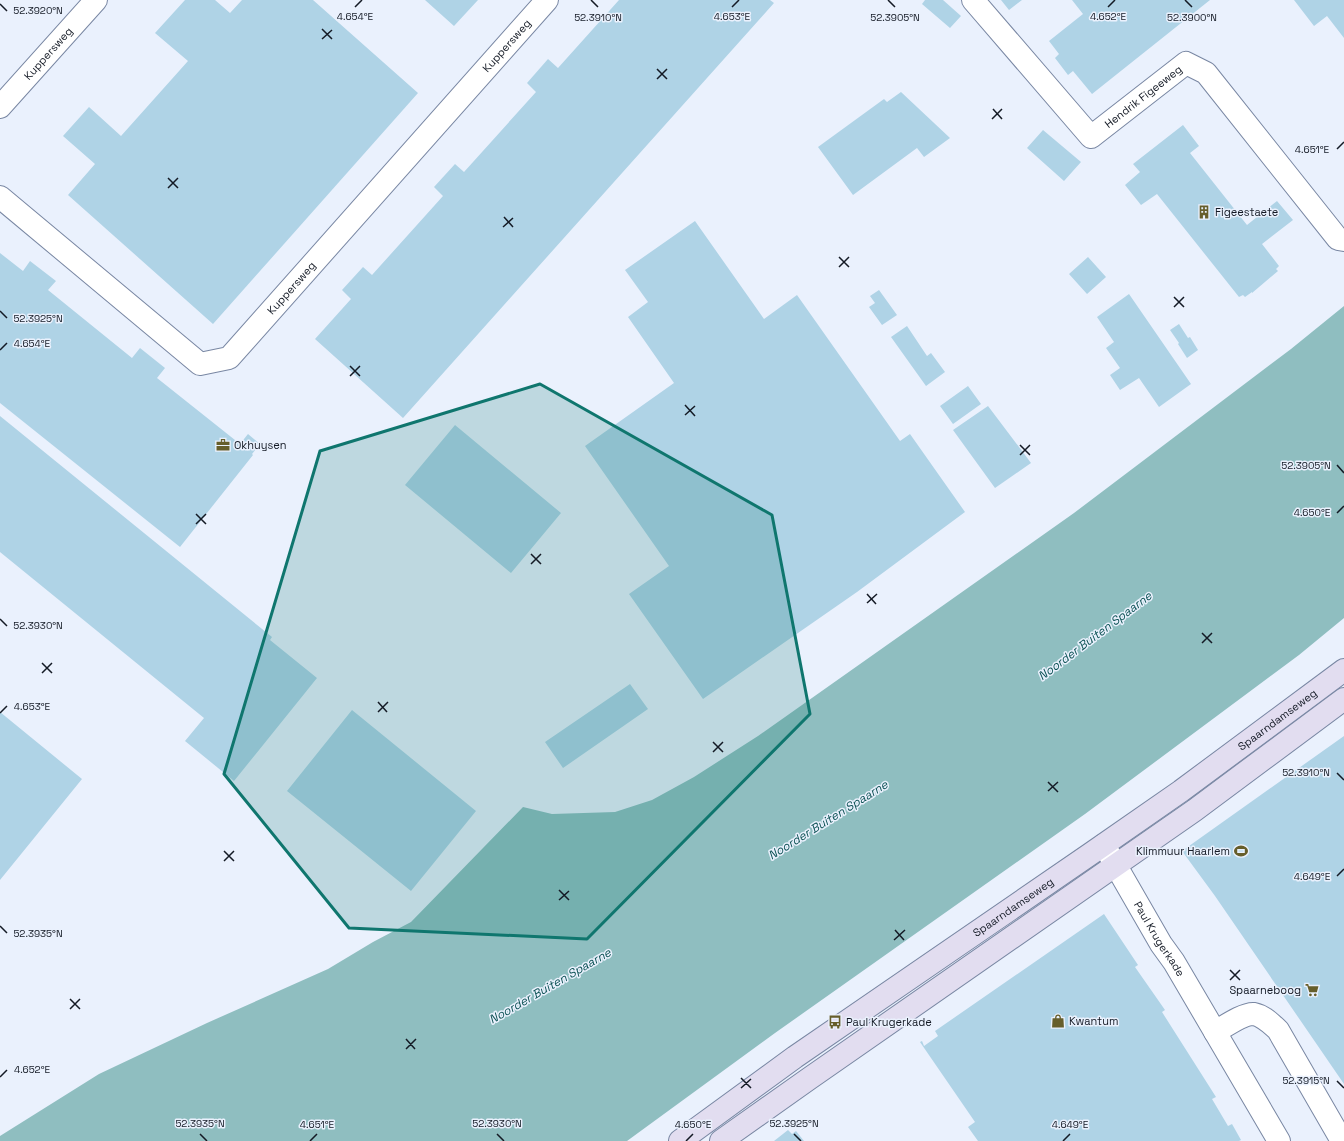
<svg xmlns="http://www.w3.org/2000/svg" width="1344" height="1141" viewBox="0 0 1344 1141" font-family="'Space Grotesk',sans-serif">
	<style>
		.water { fill: #8fbec0 }
		.building { fill: #afd3e6 }
		.lines { fill: none; stroke-linecap: round; stroke-linejoin: round }
		.minor-casing { stroke: #7987a3; stroke-width: 24 }
		.secondary-casing { stroke: #7987a3; stroke-width: 24 }
		.minor { stroke: #fff; stroke-width: 22 }
		.secondary { stroke: #e2ddf0; stroke-width: 22 }
		.marked { fill: #0f766e; fill-opacity: 0.2; stroke: #0f766e; stroke-width: 3; stroke-linejoin: round }
		.ticks { fill: none; stroke: #141a25; stroke-width: 1.5 }
		.labels { text-anchor: middle; stroke-width: 3; stroke-linejoin: round; paint-order: stroke }
		.street-label { font-size: 11px; fill: #141a25; stroke: #eaf1fd }
		.poi-label { font-size: 11px; fill: #141a25; stroke: #eaf1fd; text-anchor: start }
		.water-label { font-size: 12px; font-style: italic; fill: #0d5255; stroke: #eaf1fd }
		.ticks-label { font-size: 10px; text-anchor: middle; fill: #141a25; stroke: #eaf1fd; stroke-width: 3; stroke-linejoin: round; paint-order: stroke }
	</style>
	<rect width="100%" height="100%" fill="#eaf1fd"/>
	<path class="water" d="M1344 306V618L1299 655 1085 814 775 1033 627 1141H0V1136L99 1074 207 1023 328 969 373 942 411 922 523 807 552 814 615 812 652 800 694 777 758 736 1074 513 1291 349Z"/>
	<path class="building" d="M185 0H215L230 13 242 0H313L418 93 213 324 68 195 95 164 63 136 89 107 121 136 188 61 155 33Z
		M425 0H478L454 26Z
		M619 0H770L774 3 403 418 315 339 351 299 342 290 363 267 372 275 443 196 434 187 455 164 464 172 536 92 527 83 548 59 558 68Z
		M925 0H943L961 16 950 28 922 4Z
		M1001 0H1022L1009 10Z
		M1072 0H1210L1092 94 1073 71 1068 75 1055 58 1059 54 1049 41 1083 14Z
		M1294 0H1344V38L1327 16 1314 26Z
		M901 92 950 138 924 157 917 148 853 195 818 147 884 99 887 102Z
		M1183 125 1199 146 1190 153 1247 225 1277 201 1293 220 1262 244 1279 266 1276 269 1278 271 1252 293V292L1245 297 1243 295 1239 297 1157 194 1141 205 1125 185 1140 172 1133 164Z
		M1043 130 1081 162 1064 181 1027 148Z
		M695 221 764 319 797 295 900 441 910 434 965 512 857 592 703 699 629 594 669 566 585 446 674 383 628 317 648 302 625 270Z
		M0 253 23 271 30 261 56 281 48 290 132 358 140 348 165 368 157 378 240 444 248 434 260 444 252 454 253 455 180 547 0 403Z
		M1088 257 1106 277 1087 294 1069 274Z
		M879 290 897 315 882 325 869 307 875 303 870 296Z
		M1129 294 1191 384 1159 407 1139 378 1120 390 1110 375 1120 368 1106 348 1114 342 1097 317Z
		M1179 324 1188 338 1190 337 1198 350 1187 358 1178 344 1179 343 1170 330Z
		M907 326 927 356 931 353 945 372 926 386 891 337Z
		M968 386 981 404 953 424 940 406Z
		M988 406 1031 463 995 488 953 430Z
		M0 416 272 637 270 640 317 678 234 781 185 741 204 718 0 552Z
		M455 425 561 513 511 573 405 485Z
		M630 684 648 709 563 768 545 742Z
		M352 710 476 811 411 891 287 791Z
		M0 712 82 779 0 880Z
		M1344 736V1084L1215 896 1182 851Z
		M1104 914 1138 965 1135 967 1165 1010 1162 1012 1216 1097 1212 1099 1228 1126 1232 1124 1241 1140 1239 1141H978L968 1127 975 1122 920 1042 922 1041 924 1046 938 1036 935 1031Z
		M788 1130 792 1134 796 1131 804 1141H774Z"/>
	<g class="lines">
		<g class="minor-casing">
			<g id="minor">
				<path id="s1" d="M973 0 1091 137 1186 63 1206 73 1338 239 1344 240"/>
				<path id="s2" d="M0 107 96 0"/>
				<path id="s3" d="M0 197 200 364 229 358 547 0"/>
				<path id="s4" d="M1104 845 1161 944 1174 962 1279 1141"/>
				<path d="M1215 1032C1224 1027 1244 1013 1254 1014 1264 1016 1271 1024 1278 1030L1342 1141"/>
			</g>
		</g>
		<g class="secondary-casing">
			<g id="secondary">
				<path id="s5" d="M680 1141 795 1057 1089 855 1181 791 1344 670"/>
				<path d="M721 1141 810 1078 1195 810 1344 699"/>
			</g>
		</g>
		<use href="#minor" class="minor"/>
		<use href="#secondary" class="secondary"/>
	</g>
	<path class="marked" d="M540 384 772 515 810 714 587 939 349 928 224 774 320 451Z"/>
	<path class="ticks" d="M591 0 598 7M888 0 895 7M1185 0 1192 7M0 4 7 11M355 7 362 0M732 7 739 0M1108 7 1115 0M322 29 332 39M322 39 332 30M657 69 667 79M657 79 667 69M993 109 1002 119M992 119 1002 109M1337 149 1344 142M168 178 178 188M168 188 178 178M504 217 513 227M503 227 513 218M839 257 849 267M839 267 849 257M1174 297 1184 307M1174 307 1184 297M0 311 7 318M0 350 7 343M350 366 360 376M350 376 360 366M685 405 695 416M685 415 695 406M1020 445 1030 455M1020 455 1030 445M1337 465 1344 473M1337 513 1344 506M196 514 206 524M196 524 206 514M531 554 541 564M531 564 541 554M867 594 876 604M867 603 877 594M0 619 7 626M1202 633 1212 643M1202 643 1212 633M42 663 52 673M42 673 52 663M378 702 387 712M378 712 388 702M0 713 7 706M713 742 723 752M713 752 723 742M1337 773 1344 780M1048 782 1058 792M1048 791 1058 782M224 851 234 861M224 861 234 851M1337 876 1344 869M559 890 569 900M559 900 569 891M0 926 7 933M895 930 904 940M894 940 905 930M1230 970 1240 980M1230 980 1240 970M70 999 80 1009M70 1009 80 999M406 1039 415 1049M406 1049 416 1039M0 1077 7 1070M741 1078 751 1088M1337 1081 1344 1088M741 1088 751 1079M200 1134 207 1141M497 1134 504 1141M794 1134 801 1141M310 1141 317 1134M686 1141 693 1134M1063 1141 1070 1134"/>
	<defs>
		<g id="building-bare" transform="scale(1.08)"><path d="M-4-6H4V6H1V3H-1V6H-4ZM-2.5-4.3h1.7v1.8h-1.7ZM.8-4.3h1.7v1.8H.8ZM-2.5-1h1.7V.8h-1.7ZM.8-1h1.7V.8H.8Z" fill="#665e2b" stroke="#eaf1fd" stroke-width="2.5" paint-order="stroke"/></g>
		<g id="office-bare" transform="scale(1.08)"><path d="M-6-3h4V-5.5h4V-3h4V5H-6ZM-1-4.5V-3h2v-1.5ZM-6 0V1H6V0Z" fill="#665e2b" stroke="#eaf1fd" stroke-width="2.5" paint-order="stroke"/></g>
		<g id="stadium-bare" transform="scale(1.08)"><path d="M0-5a6.5 5 0 1 0 0 10a6.5 5 0 1 0 0-10ZM-3.5-1.8h7v3.6h-7Z" fill="#665e2b" stroke="#eaf1fd" stroke-width="2.5" paint-order="stroke"/></g>
		<g id="supermarket-bare" transform="scale(1.08)"><path d="M-6-5.5h2.5l.6 2H6L4.5 2H-2.5L-4.4-4H-6ZM-1.5 3.2a1.3 1.3 0 1 0 .1 0ZM3 3.2a1.3 1.3 0 1 0 .1 0Z" fill="#665e2b" stroke="#eaf1fd" stroke-width="2.5" paint-order="stroke"/></g>
		<g id="shop-bare" transform="scale(1.08)"><path d="M-5-2.5h2.3a2.7 3.5 0 0 1 5.4 0H5L5.5 6h-11ZM-1.5-2.5h3a1.5 2.3 0 0 0-3 0Z" fill="#665e2b" stroke="#eaf1fd" stroke-width="2.5" paint-order="stroke"/></g>
		<g id="bus-bare" transform="scale(1.08)"><path d="M-5-6H5V4H4V6H2V4H-2V6H-4V4H-5ZM-3.5-4V0h7V-4ZM-3.5 1.2v1.5H-2V1.2ZM2 1.2v1.5H3.5V1.2Z" fill="#665e2b" stroke="#eaf1fd" stroke-width="2.5" paint-order="stroke"/></g>
	</defs>
	<g fill-rule="evenodd">
		<use href="#building-bare" x="1204" y="212"/>
		<use href="#office-bare" x="223" y="445"/>
		<use href="#stadium-bare" x="1241" y="851"/>
		<use href="#supermarket-bare" x="1312" y="990"/>
		<use href="#shop-bare" x="1058" y="1021"/>
		<use href="#bus-bare" x="835" y="1022"/>
	</g>
	<g class="labels">
		<g class="street-label">
			<text dy="4" stroke="none"><textPath href="#s3" startOffset="708">Kuppersweg</textPath></text>
			<text dy="4" stroke="none"><textPath href="#s2" startOffset="72">Kuppersweg</textPath></text>
			<text dy="4" stroke="none"><textPath href="#s1" startOffset="247">Hendrik Figeeweg</textPath></text>
			<text dy="4" stroke="none"><textPath href="#s3" startOffset="384">Kuppersweg</textPath></text>
			<text dy="4" stroke="none"><textPath href="#s5" startOffset="731">Spaarndamseweg</textPath></text>
			<text dy="4" stroke="none"><textPath href="#s5" startOffset="407">Spaarndamseweg</textPath></text>
			<text dy="4" stroke="none"><textPath href="#s4" startOffset="109">Paul Krugerkade</textPath></text>
		</g>
		<g class="poi-label">
			<text x="1215" y="216">Figeestaete</text>
			<text x="234" y="449">Okhuysen</text>
			<text x="1230" y="855" text-anchor="end">Klimmuur Haarlem</text>
			<text x="1301" y="994" text-anchor="end">Spaarneboog</text>
			<text x="1069" y="1025">Kwantum</text>
			<text x="846" y="1026">Paul Krugerkade</text>
		</g>
		<g class="water-label">
			<text transform="translate(1095 636) rotate(-37)" y="4">Noorder Buiten Spaarne</text>
			<text transform="translate(828 820) rotate(-32)" y="4">Noorder Buiten Spaarne</text>
			<text transform="translate(550 986) rotate(-30)" y="4">Noorder Buiten Spaarne</text>
		</g>
	</g>
	<g class="ticks-label">
		<text x="38" y="14">52.3920°N</text>
		<text x="355" y="20">4.654°E</text>
		<text x="732" y="20">4.653°E</text>
		<text x="1108" y="20">4.652°E</text>
		<text x="598" y="21">52.3910°N</text>
		<text x="895" y="21">52.3905°N</text>
		<text x="1192" y="21">52.3900°N</text>
		<text x="1312" y="153">4.651°E</text>
		<text x="38" y="322">52.3925°N</text>
		<text x="32" y="347">4.654°E</text>
		<text x="1306" y="469">52.3905°N</text>
		<text x="1312" y="516">4.650°E</text>
		<text x="38" y="629">52.3930°N</text>
		<text x="32" y="710">4.653°E</text>
		<text x="1306" y="776">52.3910°N</text>
		<text x="1312" y="880">4.649°E</text>
		<text x="38" y="937">52.3935°N</text>
		<text x="32" y="1073">4.652°E</text>
		<text x="1306" y="1084">52.3915°N</text>
		<text x="200" y="1127">52.3935°N</text>
		<text x="497" y="1127">52.3930°N</text>
		<text x="794" y="1127">52.3925°N</text>
		<text x="317" y="1128">4.651°E</text>
		<text x="693" y="1128">4.650°E</text>
		<text x="1070" y="1128">4.649°E</text>
	</g>
</svg>
